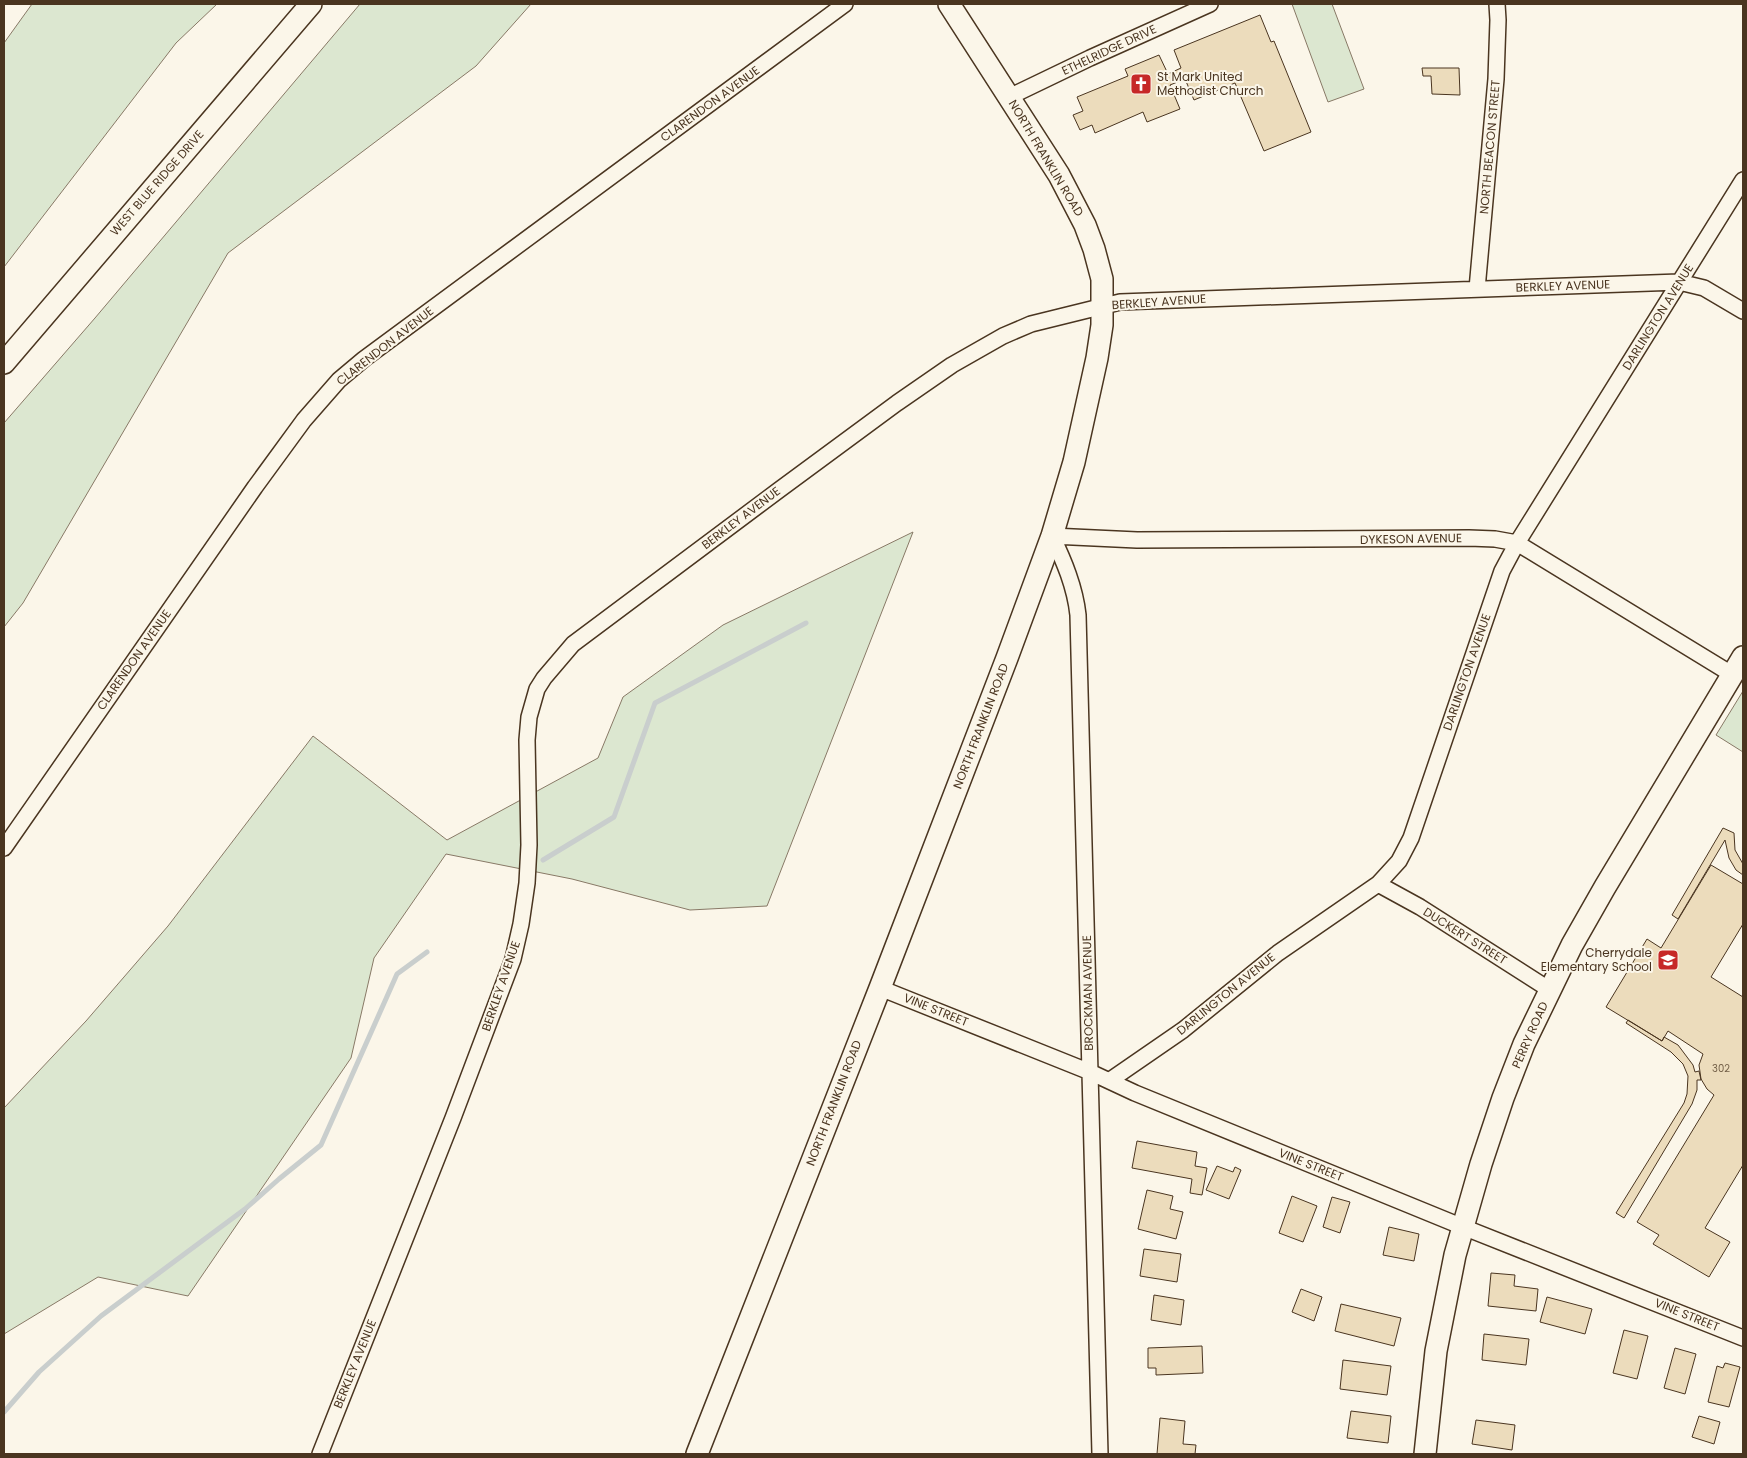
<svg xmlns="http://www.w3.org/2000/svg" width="1747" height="1458" viewBox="0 0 1747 1458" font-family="Poppins,sans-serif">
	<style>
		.green { fill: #dce7d0; stroke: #887966 }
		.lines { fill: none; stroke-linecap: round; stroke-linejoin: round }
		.stream { stroke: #c9cecd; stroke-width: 5 }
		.building { fill: #ecdcbc; stroke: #4a3520 }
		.street-casing { stroke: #4a3520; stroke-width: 18 }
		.secondary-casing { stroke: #4a3520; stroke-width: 24 }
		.street { stroke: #fbf6e9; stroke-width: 15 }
		.secondary { stroke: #fbf6e9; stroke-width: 21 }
		.labels { text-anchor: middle; stroke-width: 4; stroke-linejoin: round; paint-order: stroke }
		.number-label { font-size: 10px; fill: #725f47 }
		.street-label { font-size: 12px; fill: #4a3520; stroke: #fbf6e9 }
		.poi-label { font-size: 12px; fill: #4a3520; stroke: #fbf6e9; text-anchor: start }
	</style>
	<rect width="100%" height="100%" fill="#fbf6e9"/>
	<path class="green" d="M32 4H217L176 43 4 267V43Z
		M360 4H531L476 66 228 253 23 603 4 627V423L95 318Z
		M1292 4H1332L1364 89 1328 102Z
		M913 532 767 906 690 910 572 879 446 854 374 958 351 1058 188 1296 98 1277 4 1334V1108L86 1021 168 926 313 736 447 840 598 758 623 697 723 625Z
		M1743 691V752L1716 735Z"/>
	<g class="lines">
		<path class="stream" d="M543 860 614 817 655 703 806 623
			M4 1412 39 1372 101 1316 245 1209 279 1179 321 1145 397 974 427 952"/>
	</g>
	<path class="building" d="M1260 15 1271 42 1274 41 1311 132 1264 151 1235 83 1194 100 1185 79 1170 85 1180 109 1147 122 1143 112 1095 133 1092 125 1080 130 1073 115 1083 111 1077 97 1128 76 1125 69 1159 55 1168 74 1181 68 1174 50Z
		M1422 68H1459L1460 95 1432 94 1431 76H1423Z
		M1723 828 1734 833 1735 850 1743 864V875L1736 870 1729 858 1725 840 1678 919 1672 915Z
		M1711 865 1743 884V924L1711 977 1743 997V1165L1705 1228 1730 1242 1709 1277 1653 1244 1659 1235 1637 1222 1714 1095 1707 1089 1701 1079 1699 1065 1703 1054 1668 1031 1662 1041 1606 1007 1647 939 1661 948Z
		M1628 1020 1662 1041 1664 1037 1678 1045 1693 1065 1695 1072 1699 1071 1701 1080H1697V1090L1692 1104 1624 1218 1616 1213 1684 1103 1687 1094 1688 1076 1683 1064 1671 1052 1626 1023Z
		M1137 1141 1197 1152 1195 1166 1207 1168 1202 1195 1190 1193 1192 1179 1132 1168Z
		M1217 1166 1233 1172 1235 1167 1241 1170 1229 1199 1206 1190Z
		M1147 1190 1173 1196 1170 1209 1183 1212 1176 1239 1138 1229Z
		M1292 1196 1317 1206 1303 1242 1279 1233Z
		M1332 1197 1350 1202 1340 1233 1323 1227Z
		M1389 1227 1419 1234 1414 1261 1383 1255Z
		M1144 1249 1181 1254 1177 1282 1140 1276Z
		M1491 1273 1515 1275 1514 1286 1538 1289 1536 1311 1488 1306Z
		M1301 1289 1322 1297 1314 1321 1292 1312Z
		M1154 1295 1184 1300 1181 1325 1151 1320Z
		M1547 1297 1592 1309 1585 1334 1540 1322Z
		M1341 1304 1401 1318 1394 1346 1335 1331Z
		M1624 1330 1648 1336 1637 1379 1613 1373Z
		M1484 1334 1529 1339 1526 1365 1482 1360Z
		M1202 1346 1203 1373 1156 1375V1368H1148V1348Z
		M1675 1348 1696 1354 1685 1394 1664 1388Z
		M1343 1360 1391 1366 1387 1395 1340 1389Z
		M1725 1363 1740 1367 1729 1407 1708 1402 1717 1366 1723 1368Z
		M1351 1411 1391 1416 1388 1443 1347 1438Z
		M1699 1416 1720 1422 1714 1444 1692 1437Z
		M1160 1418 1185 1421 1183 1444 1196 1445 1195 1454H1157Z
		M1476 1420 1515 1425 1512 1450 1472 1444Z"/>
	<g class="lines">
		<g class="street-casing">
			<path id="street" d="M1009 97 1090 58 1210 4
				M1477 289 1496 79 1498 20 1497 4
				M4 848 255 487 304 420 339 380 364 359 845 4
				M1378 884 1420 907 1550 990
				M880 988 1090 1072 1135 1093 1463 1227 1743 1338
				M1109 1081 1183 1030 1278 953 1378 884 1399 861 1411 838 1502 571 1517 543 1743 180
				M320 1454 453 1118 513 959 521 924 527 883 529 845 527 740 529 717 537 689 544 678 573 644 779 490 897 403 952 365 1003 336 1031 324 1120 302 1679 282 1704 288 1743 311
				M1100 1454 1078 615C1075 587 1064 561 1052 536L1137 540 1469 538 1495 539 1517 543 1733 675"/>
		</g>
		<g class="secondary-casing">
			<path id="secondary" d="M4 363 311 4
				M697 1454 880 988 1007 658 1052 536 1074 462 1097 358 1102 325V279L1094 249 1085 225 1059 175 949 4
				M1425 1454 1436 1351 1455 1255 1481 1164 1503 1098 1524 1044 1572 945 1605 887 1743 657"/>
		</g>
		<use href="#street" class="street"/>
		<use href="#secondary" class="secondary"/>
	</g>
	<defs>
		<g id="church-square" transform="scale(1.125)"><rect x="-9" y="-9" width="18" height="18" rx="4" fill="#c62828" stroke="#fbf6e9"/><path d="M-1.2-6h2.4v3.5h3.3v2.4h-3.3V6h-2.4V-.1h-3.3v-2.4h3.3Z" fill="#fff"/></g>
		<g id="school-square" transform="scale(1.125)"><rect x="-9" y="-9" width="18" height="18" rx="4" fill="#c62828" stroke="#fbf6e9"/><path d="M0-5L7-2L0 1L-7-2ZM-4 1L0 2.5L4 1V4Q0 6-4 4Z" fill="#fff"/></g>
	</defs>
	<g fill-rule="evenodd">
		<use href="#church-square" x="1141" y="84"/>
		<use href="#school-square" x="1668" y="960"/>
	</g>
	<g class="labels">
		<g class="number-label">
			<text x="1721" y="1072">302</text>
		</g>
		<g class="street-label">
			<text transform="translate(1109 50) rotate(-25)" y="4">ETHELRIDGE DRIVE</text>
			<text transform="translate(710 104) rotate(-36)" y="4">CLARENDON AVENUE</text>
			<text transform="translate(1490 147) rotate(-85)" y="4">NORTH BEACON STREET</text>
			<text transform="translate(1046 158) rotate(59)" y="4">NORTH FRANKLIN ROAD</text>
			<text transform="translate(157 183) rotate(-49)" y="4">WEST BLUE RIDGE DRIVE</text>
			<text transform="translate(1563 286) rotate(-2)" y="4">BERKLEY AVENUE</text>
			<text transform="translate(1159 302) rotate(-4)" y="4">BERKLEY AVENUE</text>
			<text transform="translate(1658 317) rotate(-58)" y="4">DARLINGTON AVENUE</text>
			<text transform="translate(385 346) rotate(-38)" y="4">CLARENDON AVENUE</text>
			<text transform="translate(741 518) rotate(-37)" y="4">BERKLEY AVENUE</text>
			<text transform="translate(1411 539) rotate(-1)" y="4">DYKESON AVENUE</text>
			<text transform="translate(134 660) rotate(-55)" y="4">CLARENDON AVENUE</text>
			<text transform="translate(1467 672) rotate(-71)" y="4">DARLINGTON AVENUE</text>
			<text transform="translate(981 726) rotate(-69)" y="4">NORTH FRANKLIN ROAD</text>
			<text transform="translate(1465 936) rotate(32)" y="4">DUCKERT STREET</text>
			<text transform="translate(501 986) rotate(-71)" y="4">BERKLEY AVENUE</text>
			<text transform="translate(1088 993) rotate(-91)" y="4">BROCKMAN AVENUE</text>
			<text transform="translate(1226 994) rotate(-39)" y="4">DARLINGTON AVENUE</text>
			<text transform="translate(936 1010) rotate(22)" y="4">VINE STREET</text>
			<text transform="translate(1530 1035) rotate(-66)" y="4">PERRY ROAD</text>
			<text transform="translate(834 1103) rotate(-69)" y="4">NORTH FRANKLIN ROAD</text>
			<text transform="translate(1311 1165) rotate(22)" y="4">VINE STREET</text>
			<text transform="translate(1687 1315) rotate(22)" y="4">VINE STREET</text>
			<text transform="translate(355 1364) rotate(-68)" y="4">BERKLEY AVENUE</text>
		</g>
		<g class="poi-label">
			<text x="1157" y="81">St Mark United<tspan x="1157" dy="14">Methodist Church</tspan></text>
			<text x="1652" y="957" text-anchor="end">Cherrydale<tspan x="1652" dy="14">Elementary School</tspan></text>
		</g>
	</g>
	<rect width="1747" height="1458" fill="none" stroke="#4a3520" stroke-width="10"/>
</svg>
